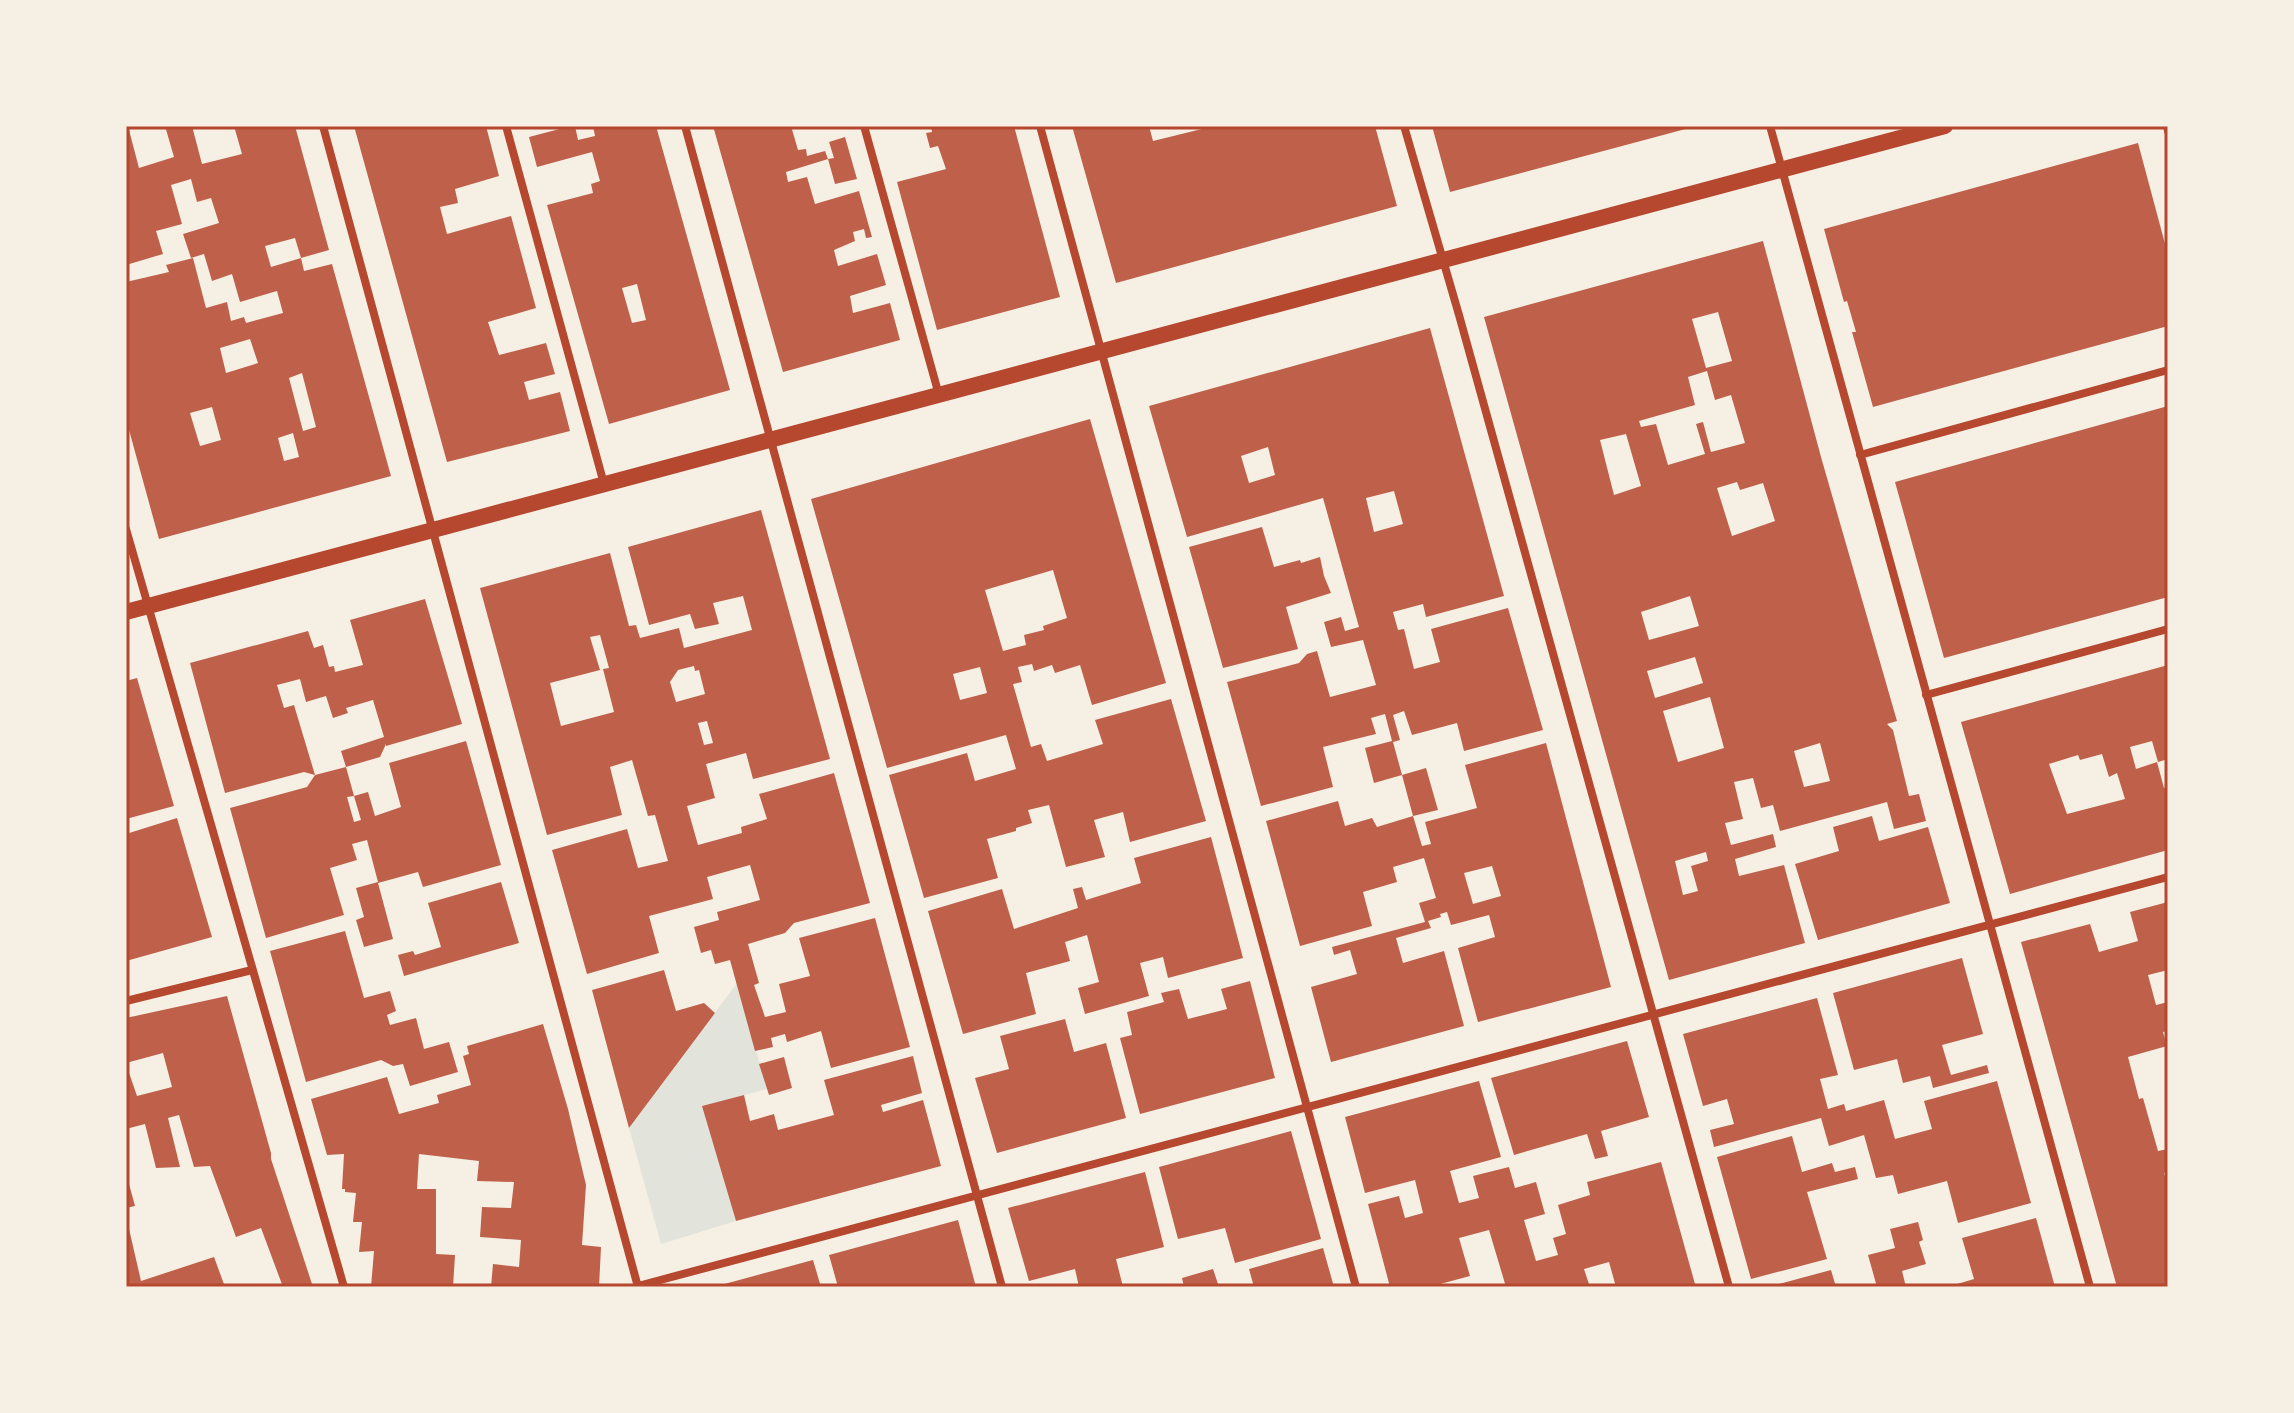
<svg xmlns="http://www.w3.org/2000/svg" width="2294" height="1413" viewBox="0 0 2294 1413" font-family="Helvetica,sans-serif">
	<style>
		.green { fill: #e2e4dc }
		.building { fill: #bf614a; fill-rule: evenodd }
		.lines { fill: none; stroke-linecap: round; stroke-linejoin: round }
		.minor { stroke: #b5482f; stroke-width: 8 }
		.secondary { stroke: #b5482f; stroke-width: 16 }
		.neatline { fill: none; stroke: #b5482f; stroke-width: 3 }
	</style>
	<rect width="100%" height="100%" fill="#f6efe4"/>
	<path class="green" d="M737 983 767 1089 703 1106 736 1221 661 1244 629 1128Z"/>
	<path class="building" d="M165 126H192L202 164 242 154 234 126H295L329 250 301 258 295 238 265 246 271 267 301 258 304 271 332 264 391 476 159 539 126 419V282L169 272 166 265 193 258 206 308 227 302 231 321 244 317 246 323 283 313 277 291 240 302 232 274 212 281 204 254 191 258 183 234 219 223 211 198 197 202 191 179 171 185 182 224 156 231 163 254 126 265V131L129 130 139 168 174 157ZM250 339 258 363 226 373 220 348ZM302 373 316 427 303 431 289 378ZM212 407 221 440 200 446 190 413ZM293 433 299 457 284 461 278 438Z
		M354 126H486L499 176 455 189 458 203 440 207 447 234 511 216 536 308 488 322 499 355 546 343 555 374 524 382 529 400 560 392 570 431 447 462Z
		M571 126H575L578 140 595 136 593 126H656L730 390 609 424 547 205 593 193 591 184 600 181 592 152 537 167 529 137ZM637 284 646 320 632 323 622 288Z
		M713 126H791L798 150 806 149 807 156 825 151 828 159 786 172 788 182 807 177 815 204 859 191 872 237 866 238 864 229 853 232 855 241 834 250 838 266 877 254 886 285 850 296 853 313 890 303 900 340 783 372Z
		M931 126H1014L1060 297 937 330 897 182 946 169 938 146 930 148 926 133 932 132Z
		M1072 126H1149L1153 141 1214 126H1375L1397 206 1116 283Z
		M1432 126H1693V127L1450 192Z
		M845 137 857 179 835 184 828 159 834 158 829 142Z
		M2138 143 2168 255V326L1873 407 1852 332H1856L1847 301 1844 302 1824 229Z
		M1763 241 1821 457 1897 721 1887 724 1893 730 1909 796 1919 794 1926 821 1894 829 1887 802 1780 831 1773 805 1761 808 1753 778 1734 782 1743 819 1725 823 1731 845 1773 834 1776 847 1735 859 1739 876 1784 865 1805 943 1669 980 1484 317ZM1718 312 1732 361 1706 368 1692 319ZM1707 371 1715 400 1731 395 1745 443 1711 452 1703 422 1696 424 1705 454 1668 465 1656 424 1641 427 1639 421 1695 405 1688 377ZM1626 434 1641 486 1614 495 1600 440ZM1737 482 1740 490 1763 483 1775 521 1732 536 1717 488ZM1690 596 1699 626 1649 640 1641 612ZM1695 657 1703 683 1655 698 1647 671ZM1710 697 1724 748 1678 762 1663 711ZM1820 743 1830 781 1804 787 1794 751ZM1706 852 1708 861 1691 866 1698 891 1683 895 1675 861Z
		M1430 328 1504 596 1426 617 1423 604 1393 612 1398 630 1404 629 1414 669 1440 662 1431 629 1508 608 1543 730 1464 751 1457 723 1412 735 1404 711 1393 715 1400 740 1393 742 1402 775 1374 783 1365 748 1392 741 1385 714 1371 718 1376 734 1323 747 1333 787 1261 806 1227 682 1299 663 1307 654 1317 651 1330 697 1376 685 1363 640 1331 647 1324 622 1341 617 1345 631 1359 627 1323 498 1187 537 1149 406ZM1268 447 1275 475 1249 483 1241 456ZM1394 491 1403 524 1374 532 1366 498Z
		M2168 406V597L1944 658 1895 482Z
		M1090 419 1166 683 1092 705 1080 665 1055 673 1052 665 1034 671 1032 664 1018 667 1022 682 1013 684 1031 747 1041 744 1047 761 1103 744 1095 720 1171 699 1206 821 1130 842 1123 812 1094 820 1105 857 1066 867 1049 805 1028 810 1032 823 1016 828V831L987 839 998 878 924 898 889 775 967 753 975 781 1016 769 1006 735 887 768 811 499ZM1053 570 1067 618 1043 626 1044 630 1024 635 1026 645 1003 651 985 590ZM980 667 987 693 960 700 953 674Z
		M761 510 830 759 753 779 746 753 706 764 715 798 687 806 698 845 742 833 741 827 767 819 759 794 834 773 870 903 794 923 785 933 748 944 759 983 754 985 765 1017 786 1012 779 984 810 976 799 938 875 918 910 1047 831 1068 821 1031 787 1042 785 1034 771 1038 773 1047 755 1051 730 960 715 964 711 950 701 953 694 927 719 920 717 912 760 900 750 865 707 877 713 899 649 916 659 953 587 974 552 850 627 829 638 868 668 861 655 815 648 816 632 760 610 767 622 815 547 835 480 588 610 553 629 626 636 625 640 638 679 628 684 648 752 630 743 596 713 603 719 624 695 629 690 614 649 625 628 547ZM600 635 609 668 603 669 614 712 561 726 550 683 600 670 590 637ZM694 666 695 671 699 670 705 694 676 702 670 682 678 670ZM707 721 713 743 704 745 698 723Z
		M1262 527 1274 567 1300 560 1301 563 1320 557 1324 576 1331 593 1286 607 1298 649 1223 668 1189 547Z
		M425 599 462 724 386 746V744L380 757 346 767 341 751 384 737 373 700 346 708 348 713 333 718 326 696 306 702 300 679 277 685 284 708 294 705 315 775 304 772 225 793 190 663 308 631 314 648 323 645 329 667 334 666 335 672 363 665 350 620Z
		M2168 665V759L2158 762 2152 741 2130 747 2136 769 2157 762 2164 788 2168 787V850L2010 894 1961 722ZM2102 754 2109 777 2117 773 2125 799 2067 814 2049 764 2078 755 2080 760Z
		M137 678 174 806 126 819V681Z
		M466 741 501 865 423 887 418 872 378 883 393 939 364 947 356 920 364 917 356 888 378 882 367 840 352 844 357 860 330 868 344 915 266 938 230 808 307 787 315 775 346 767 354 796 347 797 354 822 361 820 354 796 368 792 375 816 401 807 389 763Z
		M1546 743 1611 987 1478 1022 1458 948 1495 937 1489 915 1451 925 1447 912 1440 914 1441 917 1428 921 1431 928 1396 938 1403 963 1444 951 1464 1026 1331 1062 1311 987 1357 974 1350 950 1334 955 1332 947 1425 922 1419 903 1436 898 1424 858 1393 867 1397 882 1363 892 1372 926 1300 946 1266 821 1338 801 1345 826 1372 818 1377 827 1413 816 1422 846 1431 844 1425 822 1477 808 1465 765ZM1492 866 1501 896 1473 904 1464 873Z
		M1426 768 1438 810 1413 816 1402 775Z
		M1872 816 1879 841 1928 827 1950 903 1818 940 1795 864 1839 851 1833 827Z
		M177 818 212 937 126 961V834Z
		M1211 837 1243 958 1168 978 1163 957 1140 963 1149 996 1085 1014 1078 988 1099 982 1087 935 1065 942 1070 961 1026 973 1036 1014 963 1034 928 911 1002 889 1014 929 1078 908 1073 889 1082 887 1086 900 1141 883 1134 858Z
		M501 882 519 943 404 976 398 955 413 951 415 955 441 947 428 903Z
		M2168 902V970L2148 975 2156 1005 2168 1002V1031L2163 1032 2167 1046 2128 1057 2139 1099 2143 1098 2158 1151 2168 1149V1172L2164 1173 2168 1187V1287H2117L2021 942 2090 924 2099 952 2138 941 2130 912Z
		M345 931 364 998 390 991 396 1011 387 1015 390 1025 416 1018 424 1049 449 1042 458 1072 410 1086 403 1064 393 1066 381 1060 306 1082 270 951Z
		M1962 958 1983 1034 1942 1045 1951 1075 1987 1065 1989 1073 1933 1088 1930 1076 1903 1083 1897 1059 1854 1070 1833 993Z
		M664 970 676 1011 704 1003 715 1013 629 1128 592 990Z
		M1250 981 1275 1078 1140 1114 1120 1038 1132 1035 1127 1012 1164 1002 1161 993 1179 989 1188 1019 1227 1009 1221 989Z
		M227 996 271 1153V1159L313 1287H283L261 1228 236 1237 210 1166 194 1167 179 1115 168 1118 180 1167 156 1168 145 1124 126 1129V1064L137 1096 172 1087 163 1053 126 1063V1018Z
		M1817 998 1838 1075 1820 1079 1828 1109 1844 1104 1846 1111 1884 1100 1895 1139 1932 1129 1924 1101 1997 1081 2031 1203 1958 1223 1947 1181 1898 1194 1893 1175 1876 1178 1864 1135 1829 1146 1821 1118 1714 1147 1710 1130 1734 1124 1727 1099 1703 1106 1683 1034Z
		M1065 1019 1074 1052 1106 1043 1126 1118 997 1153 975 1078 1009 1069 1000 1036Z
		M543 1024 568 1109 586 1185 582 1245 601 1247 599 1287H491L493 1264 519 1267 521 1240 480 1237 482 1207 511 1208 514 1182 477 1181 479 1161 419 1154 417 1189H436V1254L455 1255 453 1287H371L374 1251 359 1252 362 1222H353L356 1193 345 1192V1189H342L344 1154 327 1155 311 1099 387 1077 399 1114 439 1103 437 1095 471 1085 463 1056 469 1054 467 1046Z
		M1627 1041 1649 1117 1601 1131 1608 1156 1595 1159 1587 1134 1514 1155 1491 1078Z
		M913 1056 922 1093 881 1105 883 1112 923 1100 941 1166 736 1221 702 1106 744 1095 750 1121 774 1114 778 1130 834 1115 824 1080Z
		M784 1057 792 1088 769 1095 759 1064Z
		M1479 1081 1501 1157 1450 1171 1459 1203 1479 1198 1473 1176 1509 1167 1515 1188 1536 1182 1545 1214 1524 1220 1536 1261 1558 1255 1553 1238 1566 1234 1558 1205 1590 1195 1587 1182 1661 1162 1695 1284 1686 1287H1616L1609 1262 1584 1269 1590 1287H1506L1489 1230 1459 1238 1470 1276 1429 1287H1390L1368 1204 1399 1196 1405 1218 1423 1213 1415 1180 1365 1193 1345 1117Z
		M1291 1131 1321 1239 1235 1263 1225 1228 1178 1239 1159 1167Z
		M1792 1136 1802 1172 1832 1163 1835 1172 1855 1167 1858 1179 1807 1192 1827 1259 1751 1279 1717 1157Z
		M1145 1172 1164 1247 1116 1259 1123 1287H1079L1075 1269 1029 1281 1008 1208Z
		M126 1173 135 1206 126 1208Z
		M2036 1218 2055 1287H1947L1974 1279 1962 1238Z
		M127 1220 141 1281 214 1257 225 1287H126Z
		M958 1220 976 1287H838L829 1255Z
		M1918 1222 1923 1240 1919 1242 1926 1264 1902 1271 1906 1287H1877L1868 1255 1895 1248 1890 1229Z
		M1323 1248 1334 1287H1254L1249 1269Z
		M813 1260 821 1287H717V1286Z
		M1213 1269 1219 1287H1184L1182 1278Z
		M1831 1270 1836 1287H1773L1772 1286Z"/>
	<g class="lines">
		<path class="minor" d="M323 126 638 1287
			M506 126 604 484
			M685 126 1002 1287
			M864 126 939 395
			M1040 126 1356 1287
			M1404 126 1459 315 1729 1287
			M1770 126 2090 1287
			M2167 126 2168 131
			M1860 455 2168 370
			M126 529 344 1287
			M1926 695 2168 629
			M126 1001 252 970
			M638 1286 2168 877"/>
		<path class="secondary" d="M126 612 1945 126"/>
	</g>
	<rect width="2294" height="1413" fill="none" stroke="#f6efe4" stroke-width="256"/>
	<rect x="128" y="128" width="2038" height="1157" class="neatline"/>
</svg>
